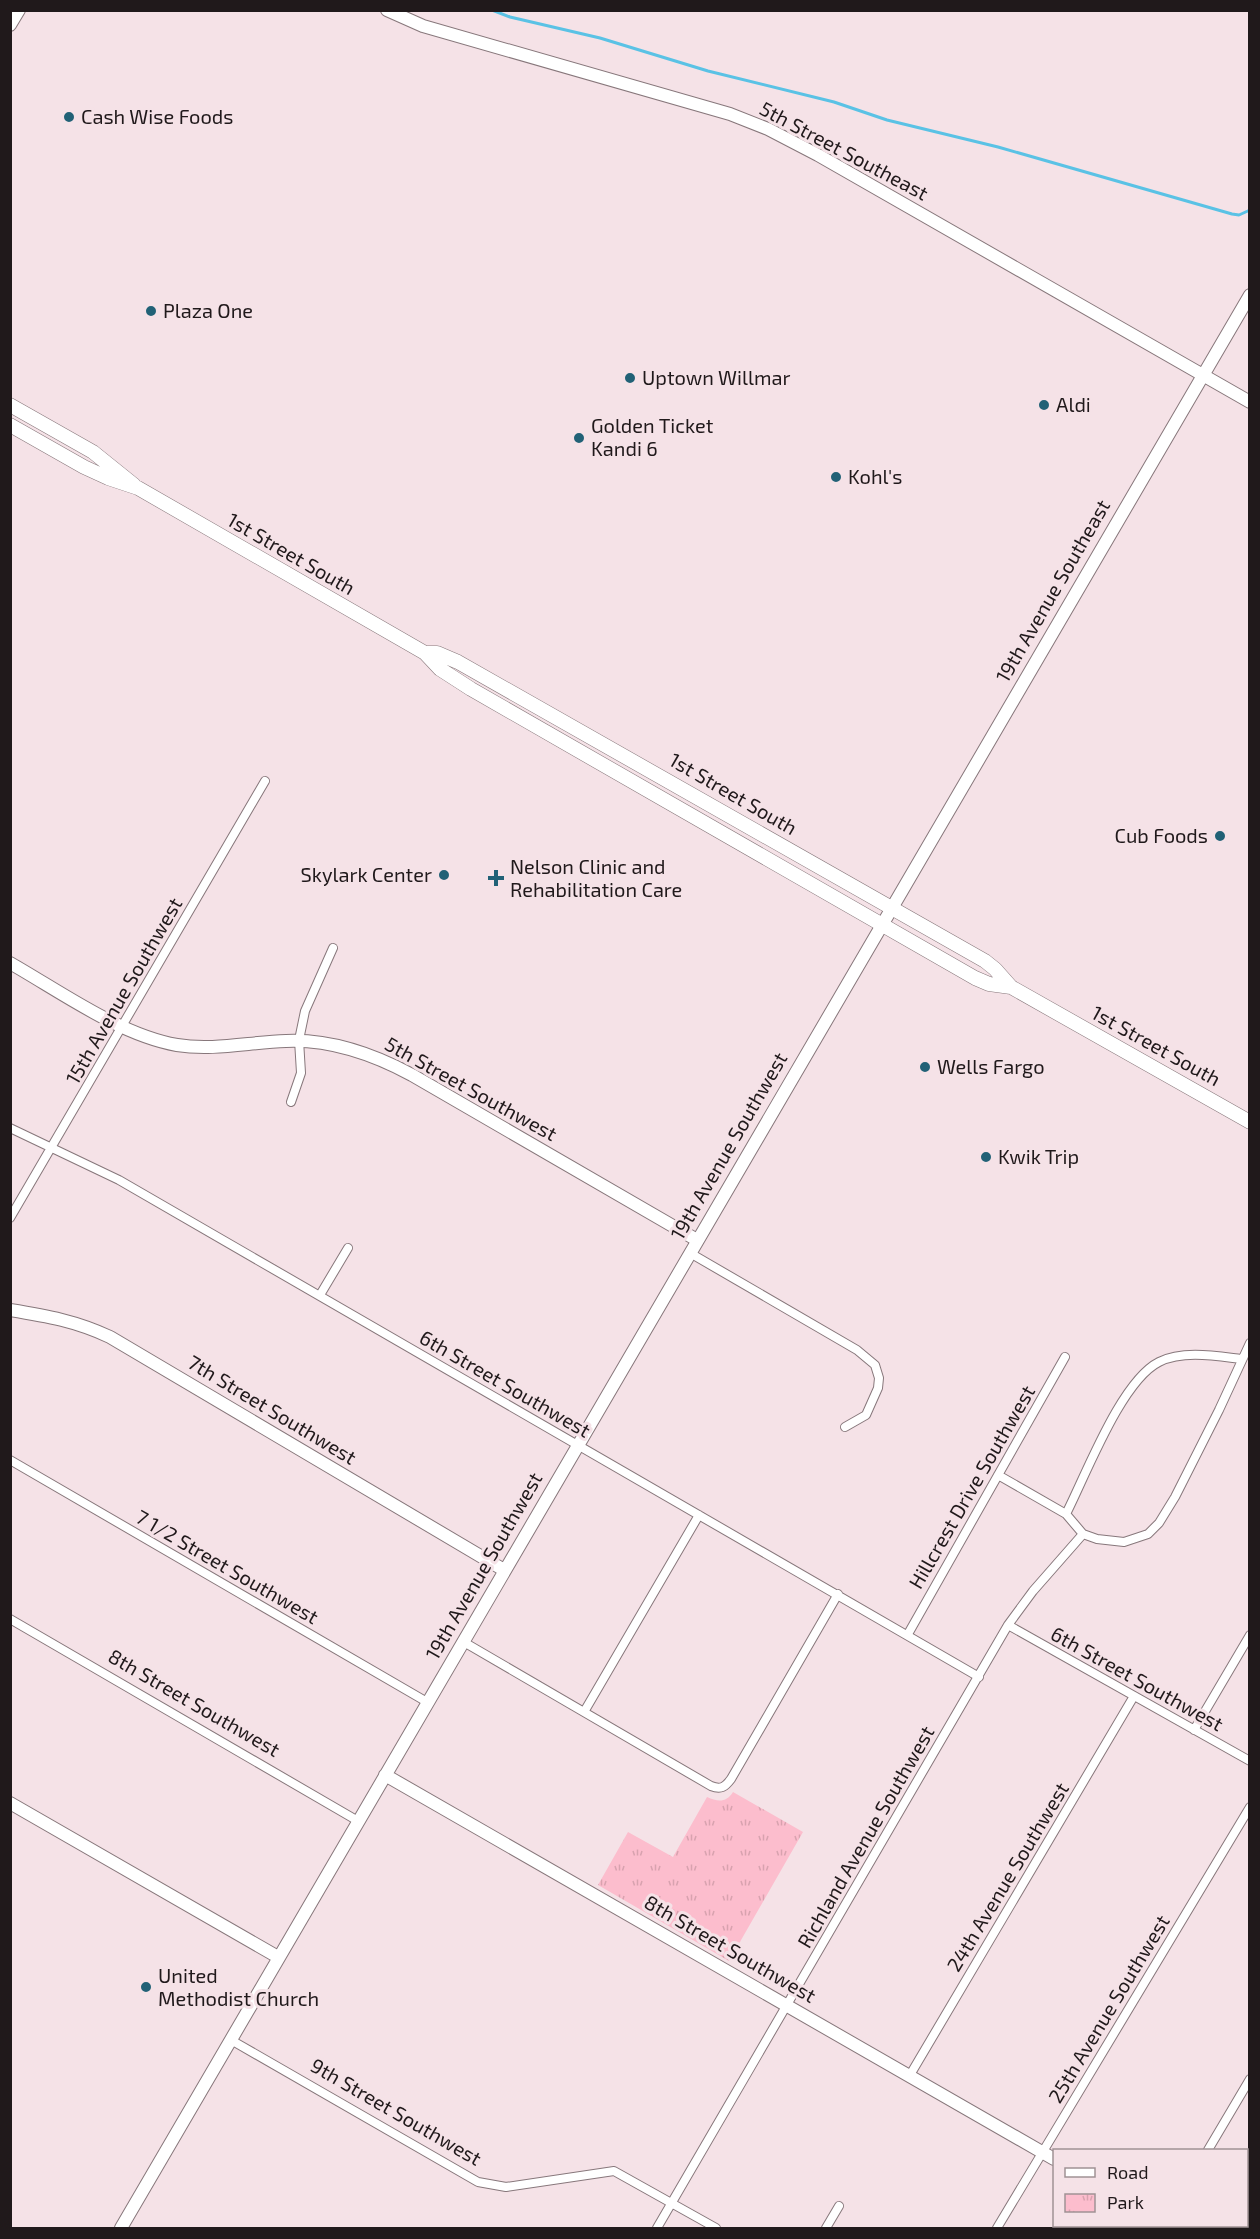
<svg xmlns="http://www.w3.org/2000/svg" width="1260" height="2239" viewBox="0 0 1260 2239" font-family="'Exo 2',sans-serif">
	<style>
		.park { fill: url(#park-tufts) }
		.lines { fill: none; stroke-linecap: round; stroke-linejoin: round }
		.stream { stroke: #5ac2e5; stroke-width: 3 }
		.street-casing { stroke: #87777b; stroke-width: 10 }
		.secondary-casing { stroke: #87777b; stroke-width: 14 }
		.primary-casing { stroke: #87777b; stroke-width: 15 }
		.street { stroke: #fff; stroke-width: 8 }
		.secondary { stroke: #fff; stroke-width: 12 }
		.primary { stroke: #fff; stroke-width: 14 }
		.poi-dot { fill: #216176; stroke: #f5e2e7; stroke-width: 2 }
		.labels { text-anchor: middle; stroke-width: 6; stroke-linejoin: round; paint-order: stroke }
		.poi-label { font-size: 20px; fill: #20191b; stroke: #f5e2e7; text-anchor: start }
		.street-label { font-size: 20px; fill: #20191b; stroke: #f5e2e7 }
	</style>
	<defs>
		<pattern id="park-tufts" width="24" height="20" patternUnits="userSpaceOnUse" patternTransform="scale(1.5)"><rect width="24" height="20" fill="#fcbdcd"/><path d="M3 7l-1-3M5 7V3M7 7l1-3M15 17l-1-3M17 17v-4M19 17l1-3" fill="none" stroke="#d8a2af"/></pattern>
	</defs>
	<rect width="100%" height="100%" fill="#f5e2e7"/>
	<path class="park" d="M733 1792 803 1832 729 1961 598 1885 628 1832 673 1857 707 1797C718 1802 726 1803 733 1792Z"/>
	<g class="lines">
		<path class="stream" d="M492 10 510 17 600 38 708 71 834 102 887 120 998 147 1232 214 1239 215 1250 210"/>
		<g class="street-casing">
			<path id="street" d="M291 1102 301 1073 299 1040 305 1011 333 948
				M10 1128 119 1180 979 1677
				M10 1218 265 781
				M690 1253 857 1350 875 1365 879 1378 878 1388 866 1415 845 1427
				M320 1295 348 1248
				M10 1460 427 1702
				M998 1475 1066 1514 1083 1534 1097 1539 1124 1542 1148 1534 1159 1523 1175 1497 1219 1410 1250 1343
				M1066 1514C1086 1475 1121 1381 1159 1362 1183 1350 1216 1356 1241 1359
				M10 1619 358 1821
				M1008 1625 1250 1761
				M908 1634 1065 1357
				M462 1641 711 1786C721 1790 725 1787 731 1779L838 1594
				M584 1712 699 1515
				M1194 1730 1250 1635
				M231 2040 478 2182 506 2187 614 2171 716 2228
				M910 2075 1134 1696
				M1208 2150 1250 2079
				M657 2228 1008 1625 1033 1591 1083 1534
				M826 2228 839 2206
				M997 2228 1250 1807"/>
		</g>
		<g class="secondary-casing">
			<path id="secondary" d="M387 10 423 26 730 114 768 129 818 155 1250 402
				M10 25 19 10
				M10 963C61 992 120 1035 177 1045 213 1051 250 1042 286 1041 331 1039 373 1054 412 1075L697 1240
				M10 1310C47 1316 76 1321 110 1337L504 1570
				M385 1775 1054 2159
				M10 1803 278 1957
				M1170 2226 1175 2228
				M121 2228 1250 295"/>
		</g>
		<g class="primary-casing">
			<path id="primary" d="M10 405 93 452 134 485
				M10 425 84 467 108 478 138 488 425 653 440 669 471 689 975 978 989 984 1011 987
				M425 653H437L458 662 985 961 995 969 1011 987 1250 1122"/>
		</g>
		<use href="#street" class="street"/>
		<use href="#secondary" class="secondary"/>
		<use href="#primary" class="primary"/>
	</g>
	<g class="poi-dot">
		<circle cx="69" cy="117" r="6"/>
		<circle cx="151" cy="311" r="6"/>
		<circle cx="630" cy="378" r="6"/>
		<circle cx="1044" cy="405" r="6"/>
		<circle cx="579" cy="438" r="6"/>
		<circle cx="836" cy="477" r="6"/>
		<circle cx="1220" cy="836" r="6"/>
		<circle cx="444" cy="875" r="6"/>
		<path d="M493 869h6v6h6v6h-6v6h-6v-6h-6v-6h6z"/>
		<circle cx="925" cy="1067" r="6"/>
		<circle cx="986" cy="1157" r="6"/>
		<circle cx="146" cy="1987" r="6"/>
	</g>
	<g class="labels">
		<g class="poi-label">
			<text x="81" y="124">Cash Wise Foods</text>
			<text x="163" y="318">Plaza One</text>
			<text x="642" y="385">Uptown Willmar</text>
			<text x="1056" y="412">Aldi</text>
			<text x="591" y="433">Golden Ticket<tspan x="591" dy="23">Kandi 6</tspan></text>
			<text x="848" y="484">Kohl's</text>
			<text x="1208" y="843" text-anchor="end">Cub Foods</text>
			<text x="510" y="874">Nelson Clinic and<tspan x="510" dy="23">Rehabilitation Care</tspan></text>
			<text x="432" y="882" text-anchor="end">Skylark Center</text>
			<text x="937" y="1074">Wells Fargo</text>
			<text x="998" y="1164">Kwik Trip</text>
			<text x="158" y="1983">United<tspan x="158" dy="23">Methodist Church</tspan></text>
		</g>
		<g class="street-label">
			<text transform="translate(844 151) rotate(28)" y="7">5th Street Southeast</text>
			<text transform="translate(291 554) rotate(30)" y="7">1st Street South</text>
			<text transform="translate(1053 591) rotate(-60)" y="7">19th Avenue Southeast</text>
			<text transform="translate(733 794) rotate(30)" y="7">1st Street South</text>
			<text transform="translate(124 991) rotate(-60)" y="7">15th Avenue Southwest</text>
			<text transform="translate(1156 1046) rotate(29)" y="7">1st Street South</text>
			<text transform="translate(471 1089) rotate(29)" y="7">5th Street Southwest</text>
			<text transform="translate(729 1146) rotate(-60)" y="7">19th Avenue Southwest</text>
			<text transform="translate(505 1384) rotate(30)" y="7">6th Street Southwest</text>
			<text transform="translate(272 1410) rotate(31)" y="7">7th Street Southwest</text>
			<text transform="translate(972 1487) rotate(-60)" y="7">Hillcrest Drive Southwest</text>
			<text transform="translate(484 1566) rotate(-60)" y="7">19th Avenue Southwest</text>
			<text transform="translate(227 1567) rotate(30)" y="7">7 1/2 Street Southwest</text>
			<text transform="translate(1137 1679) rotate(29)" y="7">6th Street Southwest</text>
			<text transform="translate(194 1703) rotate(30)" y="7">8th Street Southwest</text>
			<text transform="translate(866 1837) rotate(-60)" y="7">Richland Avenue Southwest</text>
			<text transform="translate(1008 1877) rotate(-59)" y="7">24th Avenue Southwest</text>
			<text transform="translate(730 1949) rotate(30)" y="7">8th Street Southwest</text>
			<text transform="translate(1109 2009) rotate(-59)" y="7">25th Avenue Southwest</text>
			<text transform="translate(396 2112) rotate(30)" y="7">9th Street Southwest</text>
		</g>
	</g>
	<rect width="1260" height="2239" fill="none" stroke="#20191b" stroke-width="24"/>
	<rect x="1053" y="2149" width="195" height="78" fill="#f5e2e7" stroke="#a09295" stroke-width="1.5"/>
	<rect x="1065" y="2168" width="30" height="9" fill="#ffffff" stroke="#a09295" stroke-width="1.5"/>
	<text x="1107" y="2179" font-size="18" fill="#20191b">Road</text>
	<rect x="1065" y="2194" width="30" height="18" fill="url(#park-tufts)" stroke="#a09295" stroke-width="1.5"/>
	<text x="1107" y="2209" font-size="18" fill="#20191b">Park</text>
</svg>
